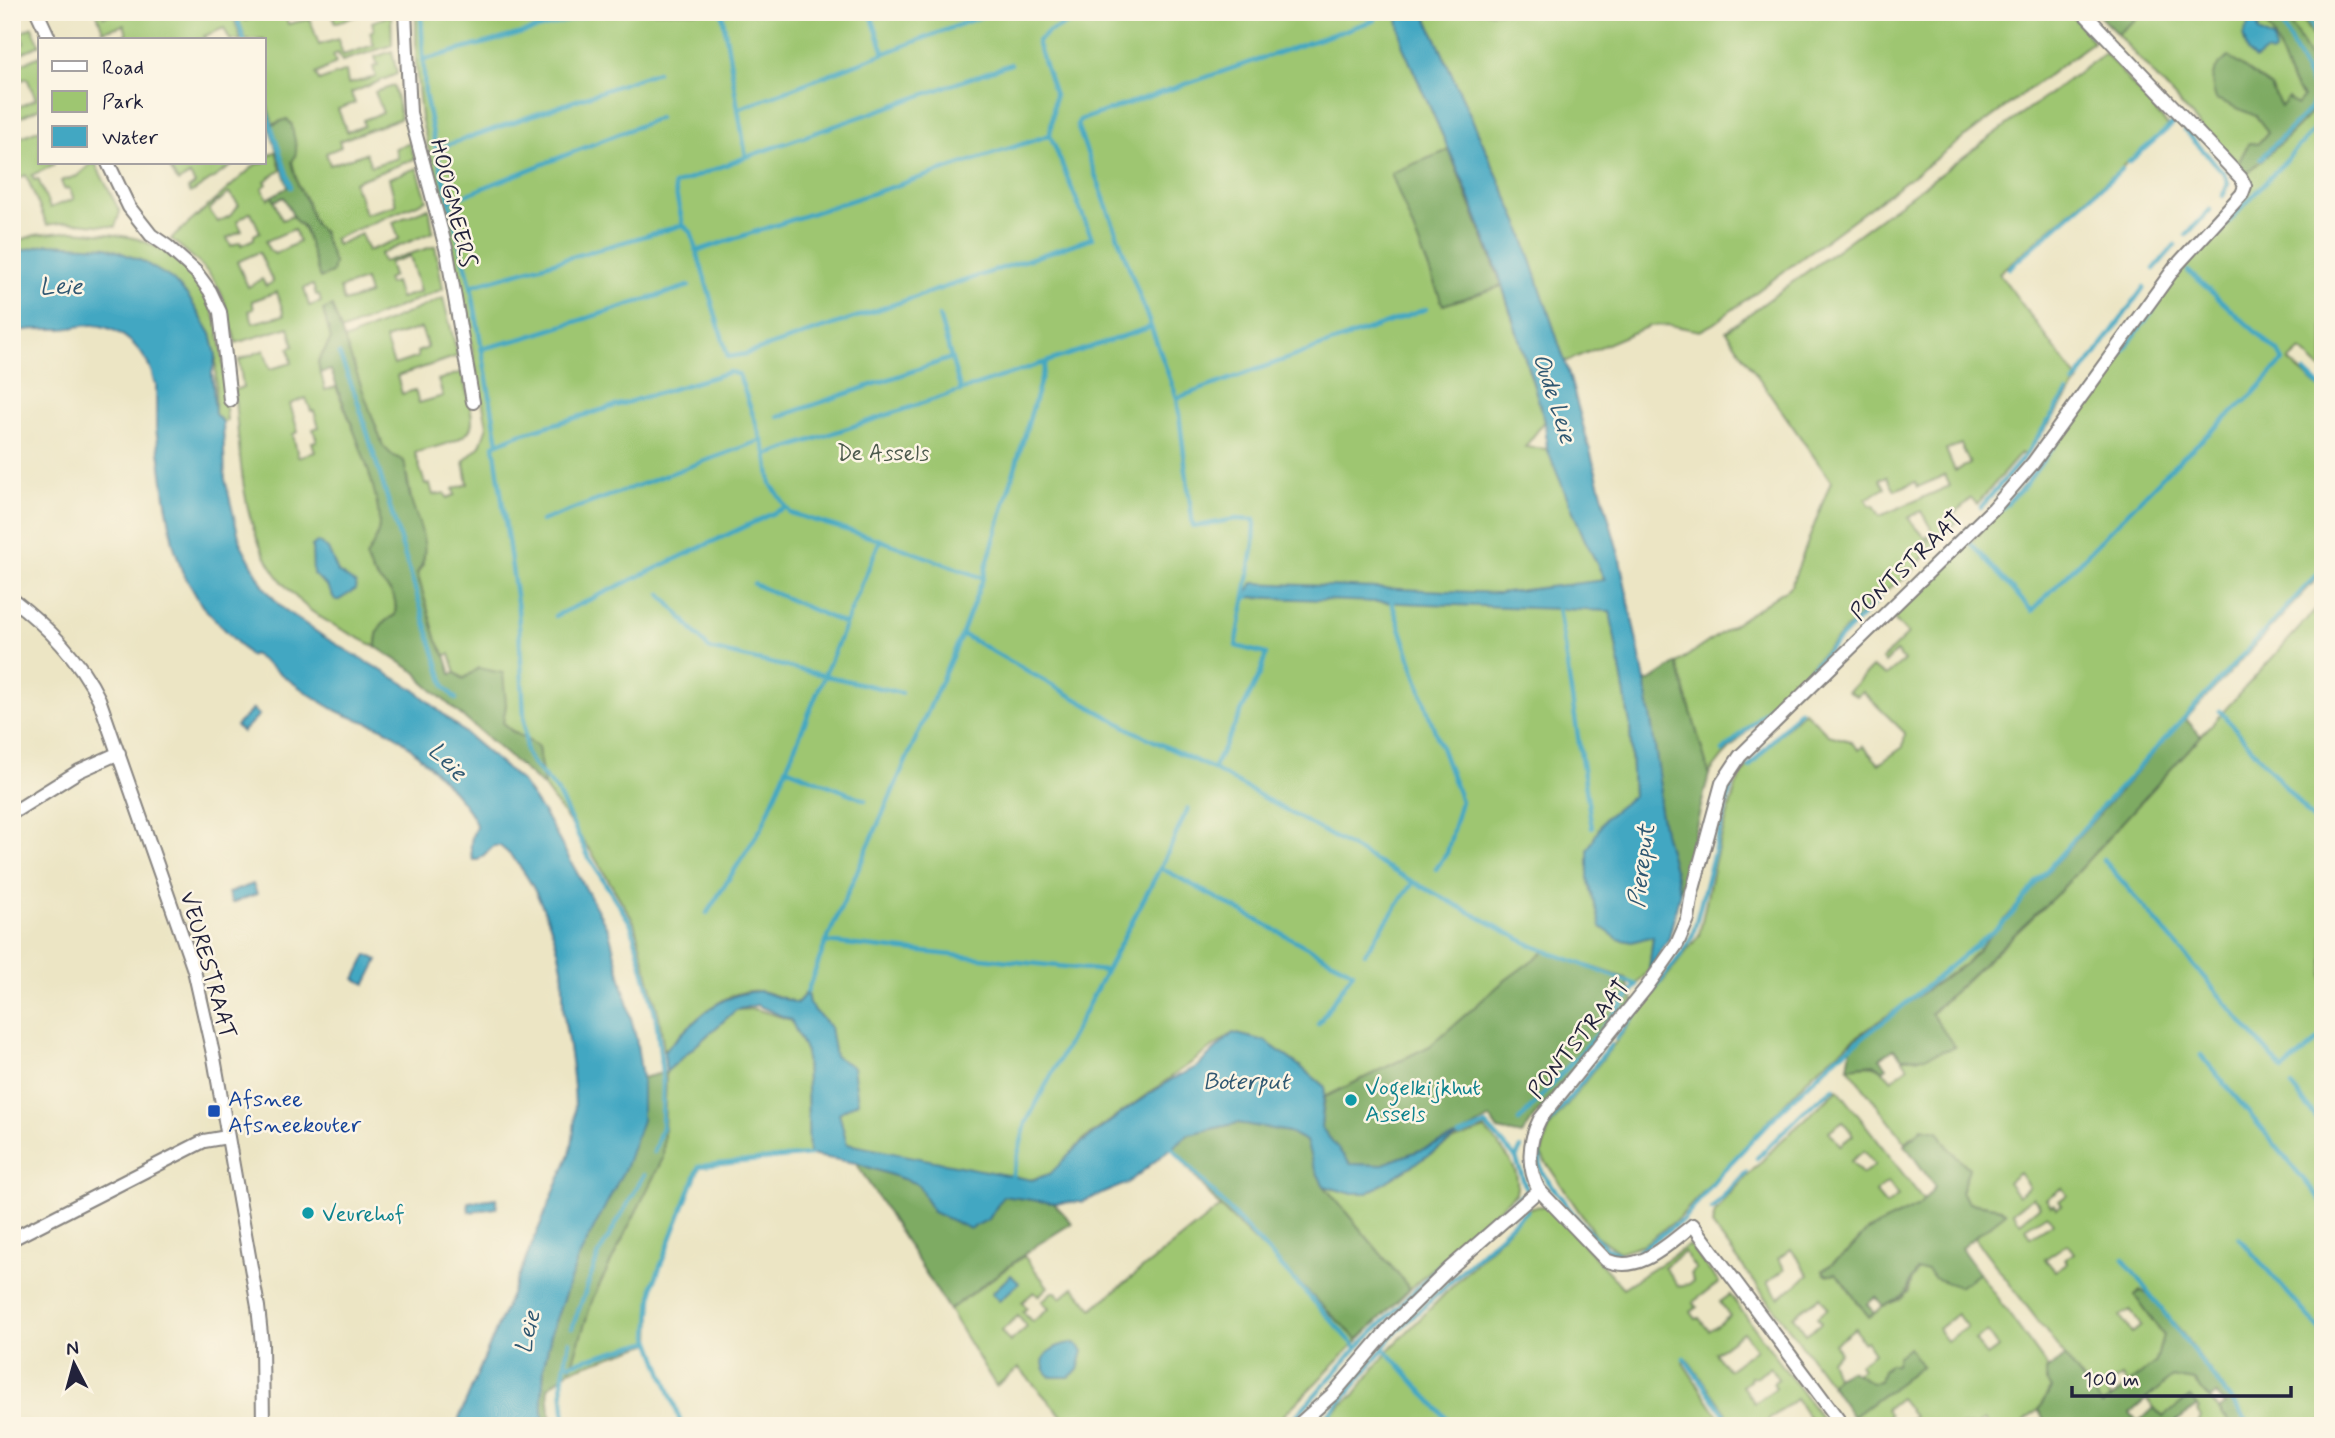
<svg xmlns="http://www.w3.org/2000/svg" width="2335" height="1438" viewBox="0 0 2335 1438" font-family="Mynerve,sans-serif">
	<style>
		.green { fill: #9ec671; stroke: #607456; stroke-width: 2; fill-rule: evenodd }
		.forest { fill: #7eab63; stroke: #50664f; stroke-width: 2 }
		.water { fill: #42a7c2; stroke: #32647e; stroke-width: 2 }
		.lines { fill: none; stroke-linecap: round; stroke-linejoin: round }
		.stream { stroke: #42a7c2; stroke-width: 4.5 }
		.street-casing { stroke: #878480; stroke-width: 16 }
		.street { stroke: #fff; stroke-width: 12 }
		.culture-dot { fill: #0f9aa8; stroke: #fcf5e5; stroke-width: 2.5 }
		.transit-dot { fill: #1a4fb4; stroke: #fcf5e5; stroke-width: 2.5 }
		.labels { text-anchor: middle; stroke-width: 5; stroke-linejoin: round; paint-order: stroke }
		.street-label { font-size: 23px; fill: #22223b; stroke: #fcf5e5 }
		.park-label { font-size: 23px; fill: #4d5b4e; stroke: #fcf5e5 }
		.culture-label { font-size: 23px; fill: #0d838f; stroke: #fcf5e5; text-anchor: start }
		.transit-label { font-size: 23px; fill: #164399; stroke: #fcf5e5; text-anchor: start }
		.water-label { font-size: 24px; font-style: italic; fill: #2f5771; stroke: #fcf5e5 }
	</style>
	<rect width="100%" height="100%" fill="#fcf5e5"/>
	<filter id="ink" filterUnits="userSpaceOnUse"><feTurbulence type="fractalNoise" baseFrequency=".0143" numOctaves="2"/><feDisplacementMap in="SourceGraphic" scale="14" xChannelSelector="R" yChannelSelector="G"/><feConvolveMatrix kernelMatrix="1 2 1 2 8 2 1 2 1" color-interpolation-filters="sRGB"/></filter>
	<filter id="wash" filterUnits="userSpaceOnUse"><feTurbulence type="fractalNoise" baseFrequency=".00686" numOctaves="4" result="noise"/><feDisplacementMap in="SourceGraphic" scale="28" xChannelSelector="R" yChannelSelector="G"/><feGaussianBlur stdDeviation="1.57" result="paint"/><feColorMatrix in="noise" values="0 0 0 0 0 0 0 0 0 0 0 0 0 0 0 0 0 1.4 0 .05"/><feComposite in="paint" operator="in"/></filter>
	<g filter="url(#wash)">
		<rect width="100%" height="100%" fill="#ece5c4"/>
		<path class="green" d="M101 12 104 17 114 12H219L220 15 232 12 241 40H230L224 28 204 36 205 40H115L114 39 127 34 124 25 103 31 97 14Z
			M236 12H242L245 21 267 12H284L288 24 310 19 319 45 338 39 343 55 374 45 370 32 374 30 372 22 391 15 392 45 342 61 338 53 333 55 336 63 316 74 319 81 346 71 348 84 376 77 373 67 378 65 375 57 392 51 397 74 351 93 355 103 338 109 347 132 364 126 363 120 383 113 375 92 394 86 401 118 339 141 341 147 326 153 330 165 366 153 371 166 398 158 395 148 409 143 415 159 354 182 356 191H358L365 214 396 205 389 178 417 168 427 200 334 239 337 245 361 234 368 251 399 239 393 222 429 208 433 232 380 254 383 262 435 246 443 289 341 331 332 307 331 339 318 361 325 390 336 387C349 420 386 499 378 533 376 541 371 549 367 557 371 564 374 572 379 578 390 593 398 594 395 615 380 623 376 630 376 647 354 635 329 625 310 610 238 552 243 475 234 390L243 387 239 360 264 350 270 369 292 363 289 348 294 346 289 327 236 343C231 324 227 303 217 285 206 267 187 252 171 239L256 164 264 163V159L276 151 281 170 265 181 267 184 262 188 268 199 272 196 282 220 292 216 334 263 322 231 315 226 306 200 297 185 292 162V125L287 119 273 124 264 96V40H246ZM229 193 239 205 230 216 218 222 209 210 215 204 214 203 216 200 218 202ZM251 212 260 232 254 235V239L241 245 240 242 231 246 227 238 242 231 237 221ZM294 229 299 242 275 254 269 250 266 241ZM259 252 273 282 266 286 262 279 248 287 237 262ZM410 256 420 292 400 298 395 282 389 284 387 279 393 276 389 263ZM365 280 369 294 344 302 340 288ZM313 285 316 295H319L321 302 309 306 304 288ZM277 292 284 315 253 323 249 311 254 309 252 301ZM306 398 311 411H314L319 427 313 429 317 441 312 442 315 452 298 457 293 434 298 432 290 404Z
			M332 12H368L335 23Z
			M416 12H1400L1403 47 1449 150 1392 173 1443 305 1502 286 1545 421 1525 447 1547 449 1605 580 1630 724 1633 797 1605 818 1653 936 1649 970 1635 987 1625 978 1545 951 1503 982 1430 1046 1325 1097V1087L1301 1067 1265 1041 1233 1033 1083 1140 1053 1173 1030 1180 935 1164 847 1144 839 1113 830 1027 808 1004 807 992 797 1003C785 999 772 993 760 991 722 987 688 1028 664 1051L659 1016 634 922 592 853 544 787 538 747C526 738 512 734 503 723L506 704 456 673 450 654 445 655 437 641 417 573 423 565 407 476 383 446 344 340 443 298 458 356 397 376 402 394 415 390 419 403 443 396 438 380 462 372C465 388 472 406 472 421 473 443 429 447 415 453L425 484H430L433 495 445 493 447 498 455 495 453 489 468 484 464 461 480 446 487 426 457 270 421 117 416 68ZM421 328 428 348 417 352 418 357 394 365 385 339Z
			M1424 12H2069L2093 42 1713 324 1700 331 1669 325 1649 326 1565 362 1519 224Z
			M2145 12H2253C2259 17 2266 22 2269 28 2283 49 2286 83 2304 97L2297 106 2281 107 2216 98 2256 116 2268 132 2258 144 2249 143 2238 163 2202 128 2117 34Z
			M2283 12H2299L2323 57V371L2301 350 2289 361 2323 391V572L2168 738 1966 963 1864 1031 1812 1074 1678 1219 1644 1244 1619 1252 1595 1235 1541 1155 1549 1128 1699 935 1715 860 1736 786 1746 768 1804 711 1829 735 1850 741 1859 750 1863 746 1879 764 1903 747 1905 733 1862 691 1857 696 1848 692 1872 667 1886 676 1904 661 1896 652 1885 663 1882 659 1908 634 1895 620V613L1933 583 2029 479 2172 282 2250 191 2244 176C2258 163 2320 111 2322 95 2323 81 2293 25 2283 12Z
			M32 27 40 45 12 57V48L24 43 20 33Z
			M2105 53 2169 127 1999 273 2079 381 2029 452 2025 456 2021 453 1977 504 1971 498 1953 515 1958 521 1933 546 1906 578 1881 593 1723 756 1709 774 1677 663 1791 586 1831 481 1726 331ZM1961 444 1970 464 1955 471 1946 450ZM1945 475 1950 486 1880 516 1874 505 1870 506 1866 499 1885 488 1880 479 1887 476 1895 490 1915 482 1918 487ZM1921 511 1933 532 1927 536 1930 543 1908 518Z
			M40 56V108L12 121V105L14 109 36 99 27 78 22 80 19 74 12 77V68Z
			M40 129V163H53L54 165 32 175 34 180 38 179 50 208 74 199 69 188 64 189 61 181 77 176 92 163H95L120 212 115 227 69 222 47 225 26 175 12 181V141Z
			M171 163H236L191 193 188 189 195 184 190 175 178 182 168 165Z
			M72 231C94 233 119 233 141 240 173 252 204 281 214 314 225 347 224 386 227 421L223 422 215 414 216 355 211 334 188 296 49 244 12 253V243L35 235Z
			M2323 602V1426H2251L2179 1329 2141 1291 2135 1296 2163 1335 2156 1362 2128 1385 2122 1376 2105 1388 2111 1397 2102 1405 1974 1237 2005 1213 2001 1208 1969 1203 1961 1192 1969 1168 1950 1150 1938 1131 1912 1136 1906 1143 1848 1067C1870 1065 1876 1061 1892 1080L1908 1067 1902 1058 1926 1057 1935 1020 1931 1014 2057 894ZM2019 1173 2029 1187 2018 1196 2008 1182ZM2062 1188 2067 1195 2059 1201 2062 1205 2057 1208 2054 1204 2051 1206 2046 1199ZM2033 1197 2040 1206 2020 1222 2013 1212ZM2047 1214 2053 1223 2030 1237 2025 1228ZM2067 1244 2074 1253 2065 1259 2067 1263 2055 1271 2045 1259ZM2130 1310 2141 1326 2132 1333 2120 1316Z
			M755 1009 791 1020 806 1052 809 1155 700 1167 653 1287 651 1343 570 1370 593 1298 663 1158 666 1072 736 1010Z
			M1838 1089 1924 1201 1919 1206 1867 1231 1849 1251 1823 1271 1826 1275 1836 1273 1869 1317 1883 1306 1900 1300 1909 1291 1912 1279 1917 1270H1927L1958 1287 1979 1273 2048 1368 2046 1370V1382L2051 1388 2038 1410 2023 1422 2026 1426H1988L1984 1420 1977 1426H1901L1914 1416 1900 1398 1886 1409 1890 1415 1876 1426H1860L1853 1417 1922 1366 1889 1364 1883 1370 1881 1381 1872 1383 1856 1373 1862 1369 1859 1364 1874 1353 1866 1341 1863 1343 1855 1328 1834 1344 1840 1352 1830 1360 1836 1377 1831 1385 1712 1225 1715 1213 1730 1194 1779 1143ZM1843 1121 1853 1135 1840 1145 1829 1131ZM1864 1151 1875 1165 1862 1174 1851 1161ZM1888 1182 1898 1196 1886 1205 1875 1192ZM1791 1249 1809 1275 1779 1298 1767 1283 1785 1269 1778 1259ZM1820 1297 1828 1308 1817 1317 1821 1323 1806 1334 1793 1316ZM1957 1314 1967 1327 1947 1341 1938 1329ZM1987 1332 1998 1348 1987 1356 1975 1340Z
			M1485 1129C1500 1148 1523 1167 1516 1193L1410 1289 1324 1186 1349 1193H1368L1452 1141Z
			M1548 1206 1623 1288 1689 1245 1719 1283 1693 1302 1697 1307 1691 1312 1696 1319 1699 1318 1709 1331 1730 1316 1720 1302 1730 1295 1827 1426H1814L1796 1399 1767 1421 1770 1426H1736L1687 1359 1683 1363 1725 1426H1316L1354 1395 1389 1350 1531 1207ZM1684 1252 1696 1269 1691 1273 1693 1281 1689 1284 1678 1286 1664 1267ZM1743 1332 1756 1349 1728 1370 1715 1353ZM1770 1367 1778 1379 1773 1383 1776 1388 1755 1403 1742 1386 1750 1380 1751 1376 1755 1377Z
			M1220 1207 1358 1340 1273 1426H1071L1019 1368 996 1386 949 1310 1024 1256 1048 1287 1038 1296 1034 1292 1022 1302 1027 1308 1023 1312 1032 1322 1049 1309 1042 1301 1052 1292H1056L1061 1298 1074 1287 1092 1309ZM1018 1316 1027 1327 1010 1342 1001 1331Z
			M2172 1377 2194 1381 2233 1426H2194L2199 1422 2201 1417 2197 1411 2199 1409 2190 1398 2163 1417 2146 1399Z"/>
		<path class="forest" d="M2095 12H2145L2117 34Z
			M2253 12H2283C2293 25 2323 81 2322 95 2320 111 2258 163 2244 176L2238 163 2249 143 2258 144 2268 132 2256 116 2216 99C2209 79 2211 68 2229 57L2271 87 2281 107 2288 98 2297 105 2304 97C2286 83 2283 48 2269 28 2265 22 2259 17 2253 12Z
			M2300 12H2323V57L2299 12Z
			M287 119 292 125C293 140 301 148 292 162L298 185 306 200 315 225 322 231 334 263 332 273 320 278 304 227 295 220 284 197 274 201 272 196 288 187 269 126Z
			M1449 150 1502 286 1443 305 1391 173Z
			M332 306 383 446 392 455 404 461C407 474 407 487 411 500 418 523 434 551 417 573L437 641 445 655 451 674 456 673 463 679 479 668 503 673 506 704 503 723C512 734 526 738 538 747L544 787 423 682 417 673 376 647C376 630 380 623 395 615 399 590 385 590 373 573 370 568 368 562 366 557 371 549 376 541 378 532 386 498 343 407 331 370L320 373 318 362 331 339 323 310Z
			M1677 663 1709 774 1680 892 1664 832 1659 805 1661 787 1645 681H1650Z
			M2185 718 2201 736 2057 894 1931 1013 1955 1047 1926 1057 1902 1058 1894 1049 1880 1058 1887 1067 1883 1070 1874 1064 1848 1067 1852 1041 1966 963Z
			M1545 951 1625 978 1636 1005 1534 1117 1522 1135 1498 1130 1490 1118 1459 1136 1379 1165 1350 1164 1321 1127 1325 1097 1430 1046 1503 982Z
			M666 1072 663 1158 593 1298 570 1370 548 1388 551 1426H544L542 1399 544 1365 552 1330 577 1261 642 1120V1078Z
			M1238 1123 1289 1132 1307 1141 1313 1165 1324 1186 1410 1289 1358 1340 1220 1207 1172 1148 1189 1134Z
			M1922 1128 1938 1131 1950 1150 1969 1168 1961 1192 1969 1203 2001 1208 2006 1213 1961 1248 1979 1273 1959 1287 1934 1278 1927 1270H1917C1902 1293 1915 1294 1883 1306L1876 1297 1867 1304 1874 1313 1869 1317 1836 1273 1826 1275 1823 1270 1849 1251 1867 1231 1919 1206 1935 1187 1905 1145Z
			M856 1163 918 1184 933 1212 989 1219 1003 1196 1054 1203 1072 1223 1037 1245 949 1310Z
			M2140 1291 2147 1293 2179 1329 2251 1425 2233 1426 2219 1410 2225 1405 2216 1394 2210 1399 2194 1381 2172 1377 2130 1413 2138 1422 2154 1408 2163 1417 2190 1397 2197 1406 2170 1426H2041L2039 1423 2044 1419 2038 1410 2051 1389 2047 1382 2046 1370 2065 1357 2102 1405 2156 1362 2163 1335 2135 1296Z
			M1909 1348 1922 1366 1853 1417 1831 1385 1836 1377 1850 1370 1871 1383 1880 1381 1883 1371 1889 1364H1896L1898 1356Z"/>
		<path class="water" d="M1424 12 1519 224 1568 371 1619 555 1645 681 1661 787 1659 805 1664 832 1680 892 1669 938 1649 970 1653 936 1632 942 1618 939 1601 927 1588 879V849L1605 818 1633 796 1630 724 1610 611 1245 597 1253 583 1498 593 1605 580 1584 538 1547 449 1545 421 1497 269 1463 181 1403 47 1397 13Z
			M2253 13 2257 19 2259 32 2274 40 2275 51 2271 54 2265 52 2255 60 2248 53 2243 35 2248 25 2249 16Z
			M49 244 107 247 142 261 172 279 188 296 211 334 216 355 212 373 215 414 223 422 225 479 236 525 241 544 264 587 281 607 324 637 415 690 522 782 548 820 609 931 636 1038 642 1078V1120L626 1166 577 1261 552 1330 544 1365 542 1399 544 1426H459V1418L570 1154C581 1110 571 1060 564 1016 562 1000 564 984 562 968 556 931 531 869 500 846H494L478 860H473C469 848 470 838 476 827 476 810 413 747 396 736 379 723 356 721 337 711 307 695 280 673 253 654L250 656 202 606 182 571 173 543 165 497 156 428V383L154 382C149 354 124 328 94 325 84 324 72 329 61 329 44 329 29 328 12 333V253Z
			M317 542 328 549 338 572 356 584 355 590 339 600H335L327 586 313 574 312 546Z
			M253 709 259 715 242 732 236 726Z
			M253 884 257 894 232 903 228 893Z
			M367 955 378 960 366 984 355 979Z
			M760 991 797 1003 807 992 809 1004 830 1027 835 1056 853 1067 858 1102 839 1113 847 1144 1032 1180 1050 1174 1079 1145 1130 1107 1172 1079 1197 1067 1233 1033 1265 1041 1301 1067 1325 1087 1321 1127 1350 1164 1380 1165 1459 1136 1368 1193H1349L1324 1186 1313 1165 1306 1141 1289 1132 1238 1123 1189 1134 1128 1183 1082 1202 1054 1203 1003 1196 989 1219 970 1229 933 1212 918 1184 856 1163 809 1155 806 1052 791 1020 757 1005 736 1010 666 1072 664 1051C694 1023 716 993 760 991Z
			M496 1198 497 1208 469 1212 468 1202Z
			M1011 1275 1019 1283 999 1301 992 1293Z
			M1072 1343 1079 1346 1083 1351 1078 1370 1069 1377H1051C1031 1359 1054 1344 1072 1343Z"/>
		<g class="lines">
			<path class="stream" d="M235 12 244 40
				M421 12 425 94 436 149 471 286 498 443
				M870 12 884 53
				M2072 12 2093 35
				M2304 12 2323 49
				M2111 52 2174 119
				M423 60 599 12
				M264 104 291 187
				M738 109 993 12
				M2185 131 2224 173 2228 184 2223 196
				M436 149 657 72
				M746 157 1011 64
				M2261 158 2310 109 2316 94 2276 12
				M2129 162 2173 124
				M450 201 659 118
				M683 225 674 185 746 157 722 12
				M2186 235 2210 210
				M2215 237 2323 120
				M697 251 1050 135
				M2009 268 2122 169
				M2154 269 2175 245
				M471 286 683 225 691 232 728 357 746 354 1092 238 1050 135 1055 95 1037 42 1048 32 1079 19 1077 12
				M939 316 961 391
				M481 349 524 338 689 286
				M339 354 357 399 445 687 456 699
				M2305 372 2323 389
				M2074 384 2144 287
				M1177 398 1426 309
				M778 417 951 358
				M767 455 771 484 790 513 880 540 983 578 962 634 1135 732 1213 769 1404 877 1533 946 1637 985 1605 1026 1519 1121
				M1981 507 2025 456 2067 393
				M1997 513 2023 488 2156 306
				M541 521 762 440
				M1969 541 2032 611 2173 466 2254 393 2283 361 2278 352 2188 271
				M983 578 1046 362
				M754 584 845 624
				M661 594 709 649 901 693
				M1248 597H1245L1254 543 1255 520 1235 519 1193 527 1177 398 1077 125 1080 120 1375 20
				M1391 600 1429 715 1461 801 1447 853 1436 869
				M1558 607 1592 828
				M555 616 786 507
				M2220 711 2323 831
				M1723 751 1793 686 1880 598
				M1749 767 1800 710
				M786 768 865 800
				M1213 769 1260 674 1266 654 1236 646 1245 597
				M2103 859 2283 1070 2323 1036
				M1161 868 1353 972 1318 1024
				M707 913 762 827 880 540
				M826 942 962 634
				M1365 953 1413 882
				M807 992 826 942 1106 971
				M1616 1039 1683 952 1693 934 1734 774
				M1611 1045 1544 1130 1538 1151 1542 1173 1581 1224 1606 1248 1627 1259 1683 1220 1722 1172 1782 1109 1838 1056 1888 1018 2009 918 2035 884 2103 806 2323 568
				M2201 1055 2323 1203
				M2292 1087 2323 1126
				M1459 1136 1486 1125 1516 1158 1521 1148
				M1172 1148 1357 1348 1295 1417
				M654 1152 662 1127 663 1084 660 1052 656 1017 631 924 588 856 557 791 532 763 526 752 518 609 494 445 517 435 730 372 739 375 767 455 1151 327
				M1757 1158 1803 1112 1834 1088
				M1012 1177 1026 1123 1165 859 1188 808
				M1712 1209 1746 1172
				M2239 1238 2323 1333
				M2123 1259 2251 1426
				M572 1328 599 1254 644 1175
				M1357 1348 1439 1267 1527 1191 1516 1158
				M1684 1358 1733 1426
				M569 1364 650 1341
				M565 1426 562 1381 569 1341
				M682 1426 649 1336 653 1285 699 1166 809 1155
				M1318 1426 1342 1400 1384 1348
				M1453 1426 1384 1348 1392 1336 1527 1210"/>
		</g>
	</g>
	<g filter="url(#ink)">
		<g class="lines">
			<g class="street-casing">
				<path id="street" d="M37 12 50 40
					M405 12 410 113 447 252 473 402
					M108 163 129 207 151 235 167 246 196 272 210 291 220 312 230 400
					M12 599C48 627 79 658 99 699L194 970 214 1058 258 1307 262 1344 263 1426
					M12 813 79 771 119 753
					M12 1239 204 1141 227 1137
					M1297 1426 1334 1393 1392 1325 1450 1268 1539 1190
					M1843 1426 1693 1225C1668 1244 1639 1275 1606 1260L1539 1190C1527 1167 1528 1142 1540 1119L1646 988 1677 944 1688 919 1692 893 1722 783 1740 756 1994 508 2033 463 2176 266 2242 194 2245 186 2241 178 2083 12"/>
			</g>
			<use href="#street" class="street"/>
		</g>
	</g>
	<g class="culture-dot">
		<circle cx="1351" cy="1100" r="7"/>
		<circle cx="308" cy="1213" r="7"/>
	</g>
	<rect class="transit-dot" x="207" y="1104" width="14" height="14" rx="3.5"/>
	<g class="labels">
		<g class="street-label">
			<text transform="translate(454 203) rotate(76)" y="8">HOOGMEERS</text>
			<text transform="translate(1906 565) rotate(-44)" y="8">PONTSTRAAT</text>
			<text transform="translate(209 965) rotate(74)" y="8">VEURESTRAAT</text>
			<text transform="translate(1578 1038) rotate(-51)" y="8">PONTSTRAAT</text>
		</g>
		<g class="park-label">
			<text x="883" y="460">De Assels</text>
		</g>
		<g class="culture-label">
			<text x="1365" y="1095">Vogelkijkhut<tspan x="1365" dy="26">Assels</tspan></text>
			<text x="322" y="1221">Veurehof</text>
		</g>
		<g class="transit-label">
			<text x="228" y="1106">Afsnee<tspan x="228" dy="26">Afsneekouter</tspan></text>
		</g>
		<g class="water-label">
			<text x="61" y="294">Leie</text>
			<text transform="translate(1555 398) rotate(72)" y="8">Oude Leie</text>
			<text transform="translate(448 761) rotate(45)" y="8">Leie</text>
			<text transform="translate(1641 866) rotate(-83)" y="8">Piereput</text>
			<text x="1246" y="1089">Boterput</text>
			<text transform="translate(527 1332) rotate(-77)" y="8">Leie</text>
		</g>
	</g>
	<rect width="2335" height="1438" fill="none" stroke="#fcf5e5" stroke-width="42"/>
	<rect x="38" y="38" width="228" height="126" fill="#fcf5e5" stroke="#a5a1a1" stroke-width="2"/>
	<rect x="52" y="61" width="35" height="10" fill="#ffffff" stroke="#a5a1a1" stroke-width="2"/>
	<text x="102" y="74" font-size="21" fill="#22223b">Road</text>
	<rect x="52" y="91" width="35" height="21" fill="#9ec671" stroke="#a5a1a1" stroke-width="2"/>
	<text x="102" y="108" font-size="21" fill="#22223b">Park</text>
	<rect x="52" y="126" width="35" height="21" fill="#42a7c2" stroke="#a5a1a1" stroke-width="2"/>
	<text x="102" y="144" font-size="21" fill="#22223b">Water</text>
	<g transform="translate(74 1364) rotate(354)" stroke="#fcf5e5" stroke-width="5" paint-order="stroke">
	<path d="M0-5L12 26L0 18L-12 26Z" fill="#22223b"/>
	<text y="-10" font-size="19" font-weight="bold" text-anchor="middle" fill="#22223b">N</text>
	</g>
	<path d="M2072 1386v10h219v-10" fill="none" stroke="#22223b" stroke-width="3.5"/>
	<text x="2083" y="1386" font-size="21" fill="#22223b" stroke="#fcf5e5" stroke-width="5" paint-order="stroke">100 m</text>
</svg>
